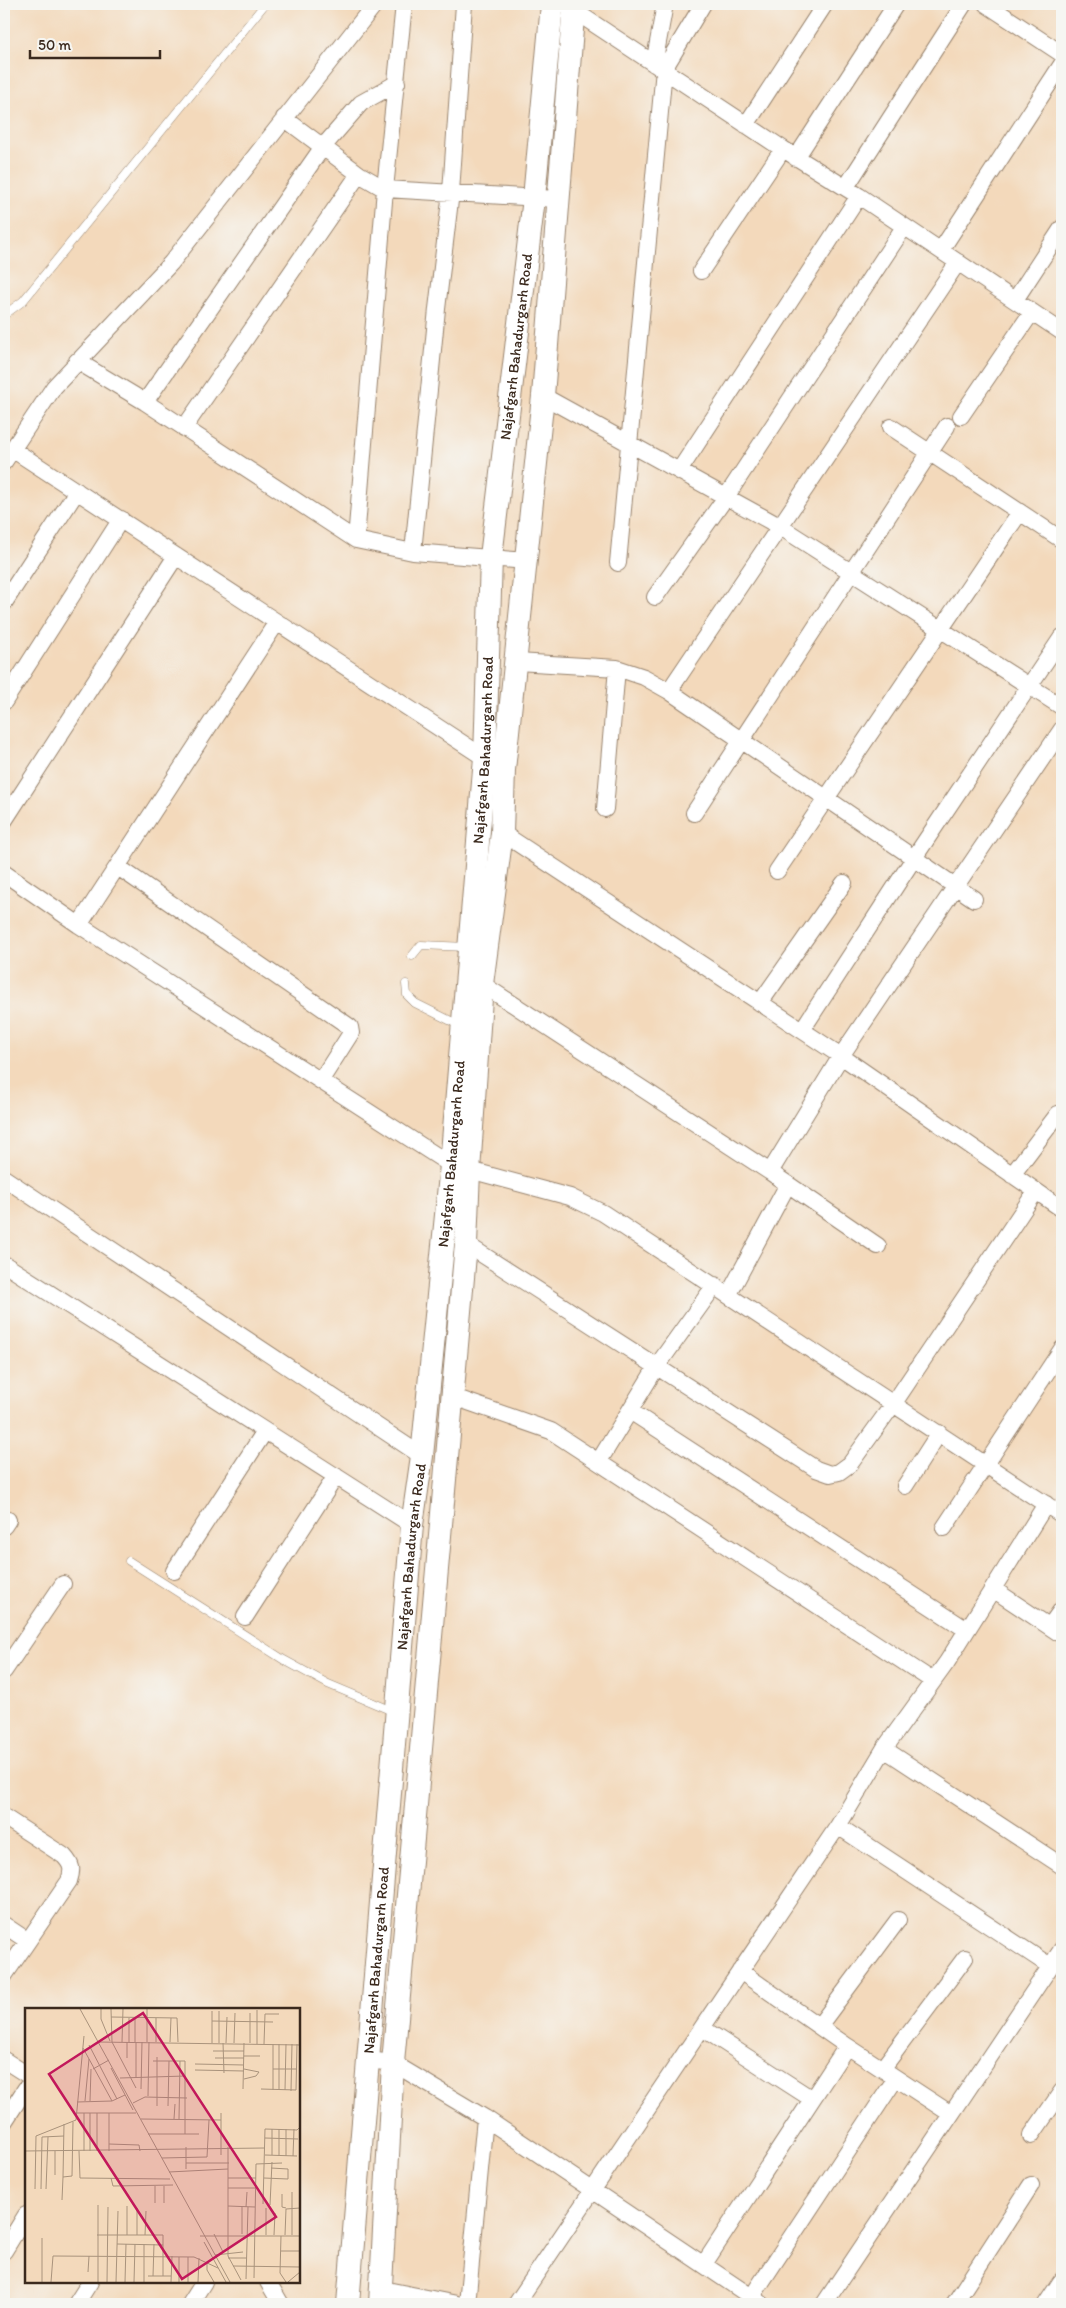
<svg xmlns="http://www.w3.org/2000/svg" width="1066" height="2308" viewBox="0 0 1066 2308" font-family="Itim,sans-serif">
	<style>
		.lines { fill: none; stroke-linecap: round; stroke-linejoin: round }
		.lane-casing { stroke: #97826c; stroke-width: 9 }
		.street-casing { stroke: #97826c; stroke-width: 18 }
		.secondary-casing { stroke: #97826c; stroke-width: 24 }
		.lane { stroke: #fff; stroke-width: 8 }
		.street { stroke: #fff; stroke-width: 16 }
		.secondary { stroke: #fff; stroke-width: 22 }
		.labels { text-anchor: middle; stroke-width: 4; stroke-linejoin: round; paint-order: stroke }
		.street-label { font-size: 15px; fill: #3b2a1e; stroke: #f6f6f2 }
		.inset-road { fill: none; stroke: #a9937c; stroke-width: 1 }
		.view { fill: #c2185b; fill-opacity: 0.15; stroke: #c2185b; stroke-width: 2.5 }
		.inset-edge { fill: none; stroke: #3b2a1e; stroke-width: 2.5 }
	</style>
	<rect width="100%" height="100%" fill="#f6f6f2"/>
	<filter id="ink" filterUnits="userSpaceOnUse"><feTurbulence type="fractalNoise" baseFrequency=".02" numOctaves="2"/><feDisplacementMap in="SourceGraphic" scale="10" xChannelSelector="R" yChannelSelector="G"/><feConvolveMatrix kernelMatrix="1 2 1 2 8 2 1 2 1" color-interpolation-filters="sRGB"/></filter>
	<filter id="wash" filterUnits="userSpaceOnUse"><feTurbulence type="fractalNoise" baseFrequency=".0096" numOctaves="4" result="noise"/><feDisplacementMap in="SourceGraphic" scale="20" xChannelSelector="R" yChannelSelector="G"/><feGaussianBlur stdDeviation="1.12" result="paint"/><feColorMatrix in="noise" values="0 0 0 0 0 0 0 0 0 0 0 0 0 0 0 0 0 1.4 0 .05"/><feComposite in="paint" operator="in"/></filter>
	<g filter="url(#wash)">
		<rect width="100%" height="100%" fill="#f3d9bb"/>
	</g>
	<g filter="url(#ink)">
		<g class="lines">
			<g class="lane-casing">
				<path id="lane" d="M4 315 23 301 265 4
					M412 956 421 945 467 947
					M406 984 407 995 415 1003 461 1026
					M129 1561 284 1660 328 1684 395 1712"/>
			</g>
			<g class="street-casing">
				<path id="street" d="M986 4 1062 54
					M567 6 783 149 859 196 1062 332
					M654 64 665 4
					M284 118 359 174 385 189 557 199
					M746 125 825 4
					M796 158 896 4
					M846 187 964 4
					M941 250 1062 64
					M701 271 783 149
					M1015 300 1062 228
					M77 361 145 402 356 540 413 552 527 561
					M543 396 779 526 1062 707
					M145 402 322 148 361 103 397 83
					M961 416 1032 312
					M891 427 1062 540
					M184 428 359 174
					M12 449 485 758
					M4 462 54 387 171 263 375 4
					M679 471 859 196
					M356 540 385 189 404 4
					M413 552 437 309 451 192 464 4
					M618 563 664 69 703 4
					M655 597 726 497 904 227
					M4 603 77 491
					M517 662 617 668 644 677 669 691 974 899
					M669 691 958 262
					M4 702 121 519
					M605 809 617 668
					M694 813 947 426
					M4 821 176 556
					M502 833 841 1056 1062 1209
					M118 867 350 1027 351 1033 321 1080
					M777 871 1020 512
					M4 873 79 925 451 1165 570 1197 603 1213 1062 1515
					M79 925 277 622
					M482 984 770 1172 878 1246
					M760 1003 844 883
					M802 1030 914 858 1062 637
					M770 1172 841 1056 1062 729
					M1012 1175 1058 1114
					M4 1178 422 1456
					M466 1244 816 1469 830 1474 839 1472 850 1464 894 1403 1036 1191
					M4 1264 412 1525
					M729 1294 788 1184
					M451 1396 551 1431 933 1681
					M630 1411 967 1630
					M599 1461 657 1366 715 1285
					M905 1486 939 1433
					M4 1526 8 1520
					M944 1528 1062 1349
					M174 1571 265 1431
					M993 1589 1062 1635
					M245 1617 336 1476
					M1050 1626 1062 1609
					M4 1671 63 1584
					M884 1749 1062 1866
					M4 1817 64 1856C72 1865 73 1869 69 1881L4 1976
					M838 1826 1050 1966
					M4 1925 28 1941
					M740 1971 847 2046 951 2114
					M819 2026 898 1920
					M702 2028 812 2099
					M4 2060 26 2074
					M368 2060 393 2063 485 2118 762 2304
					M882 2069 965 1958
					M4 2122 26 2088
					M1031 2136 1062 2091
					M4 2251 26 2215
					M704 2264 847 2046
					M268 2282 281 2304
					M382 2289 457 2304
					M76 2304 90 2282
					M190 2304 204 2282
					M467 2304 485 2118
					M516 2304 838 1826 884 1749 947 1662 1046 1504
					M747 2304 896 2078
					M824 2304 1062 1949
					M954 2304 1031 2185
					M1046 2304 1062 2280"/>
			</g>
			<g class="secondary-casing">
				<g id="secondary">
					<path id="s1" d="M348 2304 412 1525 422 1456 451 1165 485 758 491 557 534 198 552 4"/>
					<path d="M380 2304 393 2063 466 1244 469 1171 482 984 502 833 504 770 543 396 574 4"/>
				</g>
			</g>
			<use href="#lane" class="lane"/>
			<use href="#street" class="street"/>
			<use href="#secondary" class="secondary"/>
		</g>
	</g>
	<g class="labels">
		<g class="street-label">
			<text dy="5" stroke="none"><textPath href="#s1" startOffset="1965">Najafgarh Bahadurgarh Road</textPath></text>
			<text dy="5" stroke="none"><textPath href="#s1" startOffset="1560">Najafgarh Bahadurgarh Road</textPath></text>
			<text dy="5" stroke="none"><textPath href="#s1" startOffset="1155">Najafgarh Bahadurgarh Road</textPath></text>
			<text dy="5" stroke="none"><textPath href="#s1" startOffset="750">Najafgarh Bahadurgarh Road</textPath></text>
			<text dy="5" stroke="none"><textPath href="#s1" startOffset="345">Najafgarh Bahadurgarh Road</textPath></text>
		</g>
	</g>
	<g transform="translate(25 2008)">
		<rect width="275" height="275" fill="#f3d9bb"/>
		<path class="inset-road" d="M55 1 205 274M76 1V11L85 33M86 1 87 34 111 80M122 1V34M225 5V35M86 9 152 10 153 34M104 10V34M110 10V34M187 13 248 14M73 34 275 37M97 34 98 1M131 34V10M145 34 146 10M187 35V3M194 35V3M198 35 199 65M201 35 202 9M209 35 210 5M232 36V2M239 36 240 6H254M248 36V82M64 37 92 91M58 40 87 93M188 43H219M219 48H235M102 50V34M190 50H219M128 53H160V68M170 56 219 57M86 60 108 102M68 61 84 52M248 61H272M170 62 219 63M111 69V34M95 70 160 68V126M219 71 231 68 234 64 219 61M116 81 117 34M218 81 219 35M236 81 271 82 272 36M254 82V36M260 82 261 36M266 83 267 36M123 88 124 34M60 93 64 51M65 93 66 61M52 94 87 93 100 87M108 95 120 89 162 90M132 98V49M143 98 144 53M51 105H111M65 105V143M116 111 196 112M149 111 150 96M154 111 155 53M123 126H174M240 130 273 131M84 136 114 137 115 143M203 139V248L216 272M0 143 240 140M30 143V167M54 143 55 170 145 171M59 143V105M72 143V105M84 143V105M196 147V105M240 147 272 148M247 147V121M254 148V121M261 148V121M268 148 269 121M137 150 182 149 184 112M161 155H204M161 161V139M144 164 203 161M38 169 39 116M86 170 88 178 148 177M203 170H231M239 170 263 171V161L246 160M139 178V195M203 180H230M10 181 11 128 51 112 59 28M16 181 17 129 39 128M21 181 23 129M267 184V227M257 186V199L261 200M37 192 38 169 47 168 48 114M130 195V178M238 196 240 121 272 122 275 119M245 197 247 154M203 198 230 199M221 199 222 184M241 200V227M275 224V258M189 226 198 244M217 226V199M72 227H138V268M102 227V198M112 227V200M120 227 121 203M249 227 250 205M260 227 261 201 275 200M175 228H275M256 228 255 265 261 274M179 234 201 274M92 236 138 237M256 243H275M190 247 218 244M154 249V274M163 249V274M203 250H222M182 254V262L189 274M208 258 275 259M63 264 64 248M123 268H146M128 268 129 236M229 270 231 156 257 155M221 271 223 199M17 274V230M26 274 28 248 169 249 193 260M73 274V197M82 274 83 199M91 274 93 203M100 274 101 236M109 274 110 236M119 274V236M146 274 147 248M173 274 174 250M263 274 275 264"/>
		<path class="view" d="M118 5 251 209 157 271 24 66Z"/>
		<rect width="275" height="275" class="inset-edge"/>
	</g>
	<rect width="1066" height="2308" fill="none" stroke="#f6f6f2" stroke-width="20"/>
	<path d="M30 50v8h130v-8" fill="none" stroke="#3b2a1e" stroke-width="2.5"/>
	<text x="38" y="50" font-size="15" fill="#3b2a1e" stroke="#f6f6f2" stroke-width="4" paint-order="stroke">50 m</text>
</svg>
